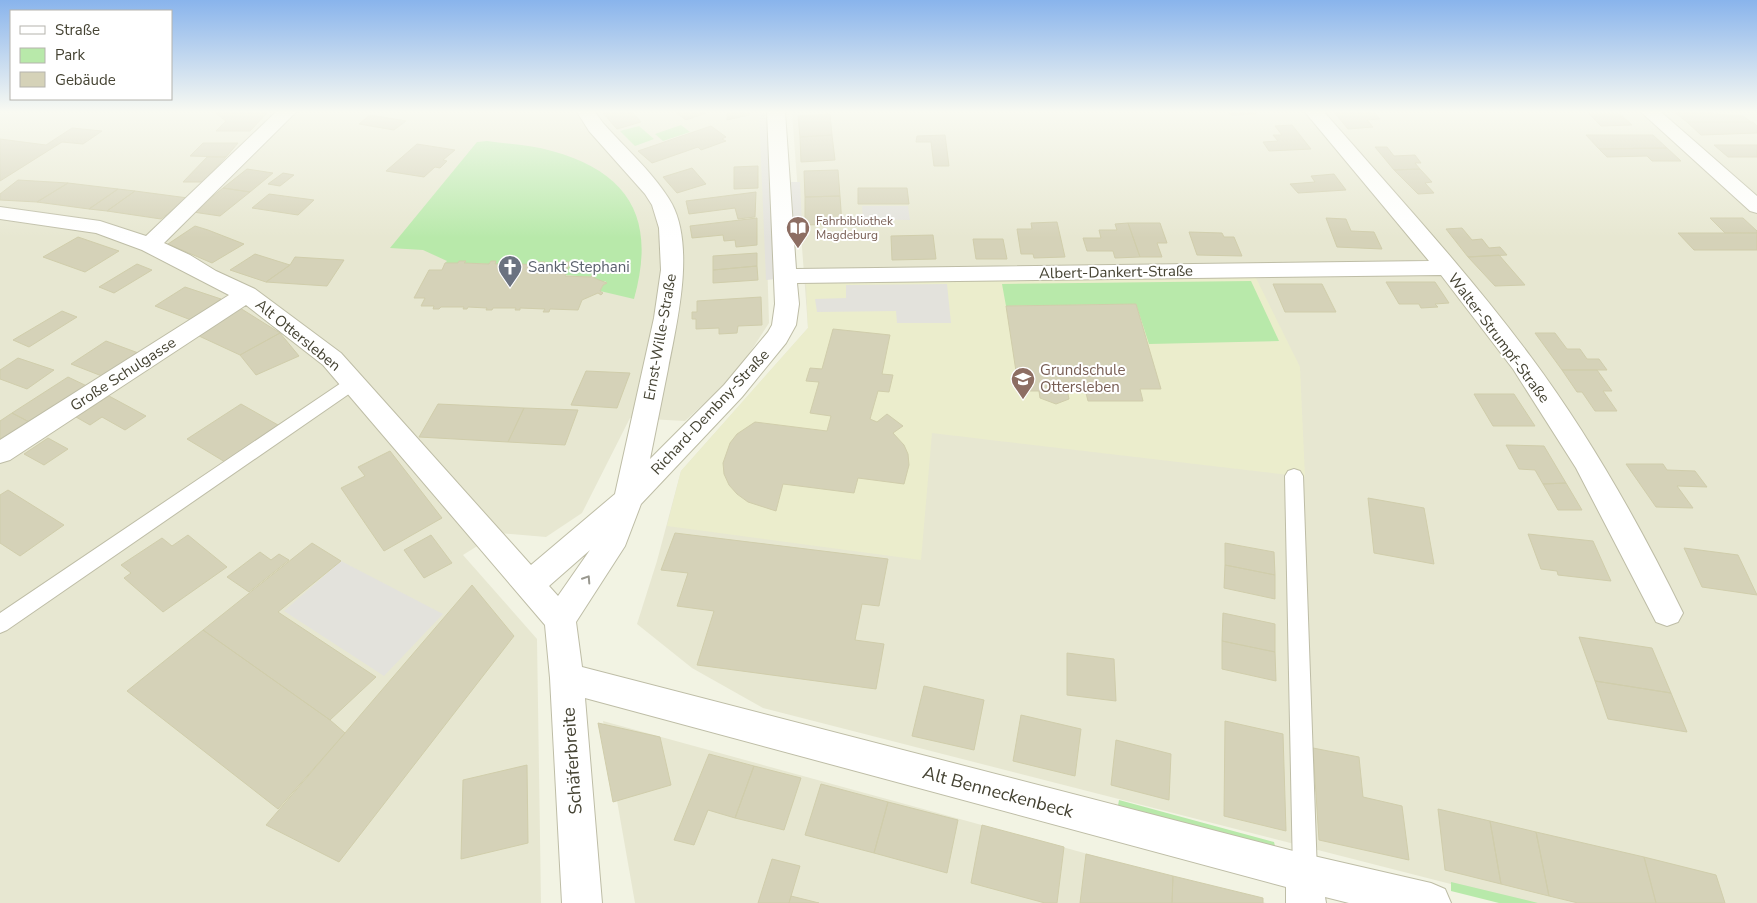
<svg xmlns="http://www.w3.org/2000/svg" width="1757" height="903" viewBox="0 0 1757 903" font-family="'Nunito Sans',sans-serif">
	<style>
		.residential { fill: #e7e7d1 }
		.education { fill: #ebedcc }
		.green { fill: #b8e9aa }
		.parking { fill: #e3e2dc }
		.building { fill: #d5d2b8; stroke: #d0cdab }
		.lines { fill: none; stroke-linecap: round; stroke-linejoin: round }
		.lane-casing { stroke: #bebda6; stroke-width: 2 }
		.street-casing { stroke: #bebda6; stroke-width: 2 }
		.lane { fill: #fff; fill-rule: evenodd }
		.street { fill: #fff; fill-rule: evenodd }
		.oneway { stroke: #99988f }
		.labels { text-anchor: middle; stroke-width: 4; stroke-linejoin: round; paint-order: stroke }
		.far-education-label { font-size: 12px; fill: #785e54; stroke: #fff; text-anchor: start }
		.worship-label { font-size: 15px; fill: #5b616d; stroke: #fff; text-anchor: start }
		.street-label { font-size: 15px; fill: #454333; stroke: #fff }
		.education-label { font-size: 15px; fill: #785e54; stroke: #fff; text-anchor: start }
		.near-street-label { font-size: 18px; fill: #454333; stroke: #fff }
	</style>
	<rect width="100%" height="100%" fill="#f2f3e3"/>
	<path class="residential" d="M0 112H766L764 157 769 323 736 374 685 421 630 418 582 513 546 537 498 533 463 555 537 639 541 903H0Z
		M792 112H1757V903H1525L763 708 692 668 637 624 657 561 681 471 808 328Z
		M603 721 1266 903H635Z"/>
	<path class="education" d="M1256 278 1300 367 1305 477 932 433 921 560 667 526 681 471 808 328 806 282Z"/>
	<path class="green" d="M681 125 690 132 663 141 655 134Z
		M639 126 654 139 635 146 620 131Z
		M487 141C508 144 531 145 552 151 631 173 656 220 634 299L600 291 603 285 607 283 605 281 602 283 594 278 595 275H592L591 277 565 275 569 262H564L563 265H544L539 262 538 265 520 264V262H515L514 264H495L496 261H491L489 264 464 263 465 261H459L458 263H445L447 261 423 250 390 248 477 142Z
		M1251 281 1279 341 1149 344 1136 304 1006 306 1002 284Z
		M1119 800 1274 842 1276 850 1117 811Z
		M1451 882 1538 903H1499L1451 891Z"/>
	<path class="parking" d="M759 112H768L777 279 766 280Z
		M791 182H800L802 224 793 225Z
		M862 206H908L910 220 863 219Z
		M947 284 951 323H897L896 311 817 312 815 299 846 298V285Z
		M341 561 443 614 384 676 284 611Z"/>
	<path class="building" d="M214 112H265L267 113 250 131H216L226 121Z
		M602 112H632L641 122 617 129Z
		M675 112H709L686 120Z
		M727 112H749V115L727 120Z
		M1229 112H1254L1256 114 1231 115Z
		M1334 112H1374L1380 119 1367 120 1373 127 1348 129Z
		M1674 112H1710L1713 114 1743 116 1751 122H1687Z
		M830 114 832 135 800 137 798 116Z
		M1589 114H1620L1632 125 1601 126Z
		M370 115 406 121 394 130 359 124Z
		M1687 122H1753L1757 126V133L1701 135Z
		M1292 125 1311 149 1269 151 1263 142 1278 141 1273 135H1282L1275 126Z
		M711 126 726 137 722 139 726 141 701 150 698 147 652 163 638 151Z
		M72 128 102 131 83 144 62 142 0 181V139L46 145Z
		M832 135 835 160 801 162 800 137Z
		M945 135 949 166H934L931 142H916L917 136Z
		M1586 135H1653L1667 148 1599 149Z
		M203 143H238L226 157 190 156Z
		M417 144 455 150 443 160 447 161 440 168 435 167 424 177 386 171Z
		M1714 145H1757V157H1728Z
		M1375 147H1387L1394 156 1415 155 1421 163H1415L1420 169 1394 170Z
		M1667 148 1681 161H1652L1647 156 1607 157 1599 149Z
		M207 157H226L203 182H183Z
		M758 166V188L734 189V167Z
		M692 168 706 184 677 193 663 177Z
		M247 169 273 173 250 192 223 188Z
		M1420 169 1432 182 1425 183 1434 193 1418 194 1394 170Z
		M838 170 840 196 805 197 804 171Z
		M283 173 294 175 280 186 268 184Z
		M1334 174 1346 190 1298 193 1290 184 1315 182 1311 176Z
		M18 180 68 183 37 202 0 200V194Z
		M68 183 118 189 89 209 37 202Z
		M223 188 250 192 220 216 193 212Z
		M858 188H907L909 204H858Z
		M118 189 135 191 107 211 89 209Z
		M135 191 188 198 161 219 107 211Z
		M756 192 755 217 738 219 735 208 689 214 686 201Z
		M269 194 314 200 298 215 252 208Z
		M840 196 842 224 805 225V197Z
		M757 218V245L736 247 735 240 724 241 723 235 692 238 690 226Z
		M1326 218 1346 219 1351 231 1374 232 1382 249 1337 247Z
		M1710 218H1743L1757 231V233H1725Z
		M1057 222 1065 257 1034 258 1033 254H1021L1017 229H1032L1031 223Z
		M1128 223 1140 257 1115 258 1113 251H1087L1083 238H1101L1099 230H1117L1115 224Z
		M1128 223H1160L1167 243H1157L1162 257H1140Z
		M195 226 208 230 244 244 212 263 168 244Z
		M1462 228 1472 240 1482 239 1489 248 1500 247 1507 255 1468 257 1446 229Z
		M1189 232 1222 233 1224 237H1234L1242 256 1197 255Z
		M1678 233H1757V250H1694Z
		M933 235 936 259 892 260 891 236Z
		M78 237 119 251 85 272 43 257Z
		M973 239H1003L1007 259H976Z
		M757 253V266L713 270V256Z
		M255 254 290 265 266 282 230 270Z
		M1499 255 1525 285 1495 286 1468 257Z
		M295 257 344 260 327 286 266 282 290 265Z
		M459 261H466L464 263 489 264 491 261H496L495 264H514L515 262H521L520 264 538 265 539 262H545L544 265H563L564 262H570L565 276 591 277 592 275H596L594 278 607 283 603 285 600 291 603 293 601 295 598 293 582 300 578 310 550 309 549 312H543L545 309 520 308V310H515L516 308H493L492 310H486L487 308 468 307 467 309H463L464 307H441L439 309H433L434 306H421L425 298H414L429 270H442L445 263H458Z
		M137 264 152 270 114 293 99 287Z
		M757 266 758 280 713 283V270Z
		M1386 282H1435L1449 303 1435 304 1438 307 1421 308 1419 304H1399Z
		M1273 284H1322L1336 312H1285Z
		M185 287 221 299 191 320 155 306Z
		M761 297 762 325 738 326 737 333 719 334V328L696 329V319H692V312H697V301Z
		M1136 304 1161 389H1140L1143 401H1088L1085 389H1067L1069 399 1056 404 1040 398 1039 391H1019L1006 306Z
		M240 308 280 333 240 355 199 336Z
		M62 311 77 317 29 347 13 340Z
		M833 329 890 335 882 374 893 375 889 392 878 391 870 419 877 422 887 414 903 426 893 433 904 445 908 454 909 465 904 484 858 478 854 493 783 484 776 511 748 502 737 494 729 485 724 474 723 463 730 443 737 434 755 422 827 431 831 416 810 413 819 382 806 381 810 368 822 369Z
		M280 333 299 356 256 375 240 355Z
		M1535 333H1555L1567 349H1580L1587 359H1599L1607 370H1562Z
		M106 341 141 354 107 378 71 364Z
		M18 358 54 370 27 389 0 379V370Z
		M1562 370H1597L1612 391H1603L1617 411H1595L1582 392H1577Z
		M586 371 630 373 617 408 571 405Z
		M68 377 91 388 35 425 12 413Z
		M1474 394H1514L1535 426H1493Z
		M109 396 146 416 125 430 102 417 90 425 76 417Z
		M241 404 278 425 225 462 187 439Z
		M438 404 524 408 508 442 419 437Z
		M524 408 578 410 565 445 508 442Z
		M12 413 35 425 0 448V421Z
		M48 438 68 449 44 465 24 454Z
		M1506 445 1544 446 1566 483 1543 484 1535 470 1519 469Z
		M390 451 442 518 384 551 341 488 365 476 358 467Z
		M1626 464H1663L1667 470 1695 471 1707 487 1677 486 1693 508 1656 507Z
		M1566 483 1582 510H1558L1543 484Z
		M8 490 64 525 20 556 0 543V495Z
		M1368 498 1424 508 1434 564 1374 553Z
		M675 533 888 559 879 606 862 604 855 640 884 644 876 689 697 665 714 611 677 606 688 573 661 570Z
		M1528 534 1593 541 1611 581 1558 575 1557 571 1541 569Z
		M188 535 227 567 163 612 124 578 131 573 121 565 162 538 172 546Z
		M431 535 452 563 424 578 404 550Z
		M312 543 341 561 278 612 376 677 330 720 203 630Z
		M1225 543 1274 552 1275 575 1225 565Z
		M1684 548 1738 555 1757 595 1702 587Z
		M260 552 271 560 279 554 289 560 249 592 227 577Z
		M1225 565 1275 575V599L1224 588Z
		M472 585 514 636 339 862 266 825Z
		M1223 613 1275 624V652L1222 641Z
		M203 630 330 720 345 733 278 809 127 691Z
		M1579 637 1652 648 1671 693 1595 681Z
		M1222 641 1275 652 1276 681 1222 669Z
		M1067 653 1114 659 1116 701 1067 695Z
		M1595 681 1671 693 1687 732 1608 719Z
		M924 686 984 700 974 750 912 736Z
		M1021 715 1081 729 1075 776 1013 761Z
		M1225 721 1283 734 1286 831 1224 816Z
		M598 723 660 737 671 785 613 802Z
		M1116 740 1171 754 1169 800 1111 785Z
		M1313 748 1359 757 1363 797 1402 806 1409 860 1319 840Z
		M709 754 754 766 735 818 708 810 694 845 674 840Z
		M527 765 528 843 461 859 463 780Z
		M754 766 801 778 784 830 735 818Z
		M821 784 888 802 874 853 805 835Z
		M888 802 958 820 947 873 874 853Z
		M1438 809 1490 821 1501 884 1445 870Z
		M1490 821 1536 832 1549 896 1501 884Z
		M982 825 1064 847 1057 903H1045L971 883Z
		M1536 832 1644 857 1656 903H1578L1549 896Z
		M1086 854 1173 876 1172 903H1080Z
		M1644 857 1716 875 1725 903H1656Z
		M772 859 800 866 789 903H758Z
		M1173 876 1263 898V903H1172Z
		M791 896 819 903H789Z"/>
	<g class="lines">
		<g class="lane-casing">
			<path id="lane" d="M353 377 359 379 361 383 359 387 7 630 0 633V613L347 379Z
				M1294 469 1300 471 1303 476 1317 873 1314 882 1305 885 1296 882 1293 873 1285 476 1288 471Z"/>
		</g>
		<g class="street-casing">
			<path id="street" d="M276 112H296L164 243 190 255 216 271 255 289 341 353 531 565 615 494 654 318 661 270 659 228 652 205 645 194 589 131 577 112H595L603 123C625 148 656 175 672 204 695 248 677 322 668 369 662 399 656 429 650 459L724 385 768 332 772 325 775 304 767 112H785L796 269 1429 261 1305 112H1324C1394 192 1467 271 1531 357 1589 435 1640 525 1683 613L1678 622 1667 626 1656 622 1576 468 1513 369 1441 275 797 283 799 304 796 325 786 343 742 397 641 504 625 546 576 622 582 667 1305 854 1431 883 1445 889 1451 903H1349L1325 897 1326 903H1286V887L585 698 602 903H562L550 678 545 625 323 365 246 305 10 460 0 463V440L229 295 142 250 96 233 0 219V207L100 221 146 236ZM590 550 558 596 549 586Z
				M1641 112H1661L1757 196V213L1750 211Z"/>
		</g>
		<use href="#lane" class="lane"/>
		<use href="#street" class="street"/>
	</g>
	<defs><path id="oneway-chevron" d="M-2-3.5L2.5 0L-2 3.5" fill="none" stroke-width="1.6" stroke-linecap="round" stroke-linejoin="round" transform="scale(1.25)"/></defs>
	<use class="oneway" href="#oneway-chevron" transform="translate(587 579) rotate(-57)"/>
	<linearGradient id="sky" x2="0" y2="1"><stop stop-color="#89b4ec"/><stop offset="0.47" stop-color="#f9faf2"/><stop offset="1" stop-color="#f9faf2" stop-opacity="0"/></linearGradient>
	<rect width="1757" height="238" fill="url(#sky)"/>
	<defs>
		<g id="library-pin" transform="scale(1.25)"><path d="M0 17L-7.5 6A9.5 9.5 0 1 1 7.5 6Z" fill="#8d6e63" stroke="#fff"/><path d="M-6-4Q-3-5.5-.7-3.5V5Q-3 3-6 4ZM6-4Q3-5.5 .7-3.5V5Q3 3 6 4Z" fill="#fff"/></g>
		<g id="church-pin" transform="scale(1.25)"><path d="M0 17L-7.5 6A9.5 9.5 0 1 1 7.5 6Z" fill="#6b7280" stroke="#fff"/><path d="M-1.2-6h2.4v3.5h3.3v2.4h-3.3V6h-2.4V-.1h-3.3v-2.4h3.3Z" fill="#fff"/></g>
		<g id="school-pin" transform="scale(1.25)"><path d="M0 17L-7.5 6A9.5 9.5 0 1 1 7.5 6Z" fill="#8d6e63" stroke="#fff"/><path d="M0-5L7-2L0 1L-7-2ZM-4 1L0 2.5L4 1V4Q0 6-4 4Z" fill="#fff"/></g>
	</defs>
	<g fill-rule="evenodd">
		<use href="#library-pin" x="798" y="228"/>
		<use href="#church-pin" x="510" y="267"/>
		<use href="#school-pin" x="1023" y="379"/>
	</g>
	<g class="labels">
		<g class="far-education-label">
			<text x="816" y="225">Fahrbibliothek<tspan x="816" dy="14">Magdeburg</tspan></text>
		</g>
		<g class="worship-label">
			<text x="528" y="272">Sankt Stephani</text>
		</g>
		<g class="street-label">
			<text transform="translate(1116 272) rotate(-1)" y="5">Albert-Dankert-Straße</text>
			<text transform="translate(298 335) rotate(39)" y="5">Alt Ottersleben</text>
			<text transform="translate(660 337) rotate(-80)" y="5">Ernst-Wille-Straße</text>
			<text transform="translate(1499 338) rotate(53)" y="5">Walter-Strumpf-Straße</text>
			<text transform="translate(123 374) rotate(-33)" y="5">Große Schulgasse</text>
			<text transform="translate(710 412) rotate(-47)" y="5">Richard-Dembny-Straße</text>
		</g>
		<g class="education-label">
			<text x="1040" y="375">Grundschule<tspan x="1040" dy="17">Ottersleben</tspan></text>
		</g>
		<g class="near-street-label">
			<text transform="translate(572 761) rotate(-94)" y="6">Schäferbreite</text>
			<text transform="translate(998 792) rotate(15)" y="6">Alt Benneckenbeck</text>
		</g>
	</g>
	<rect x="10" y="10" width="162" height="90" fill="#ffffff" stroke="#b5b4ad"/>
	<rect x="20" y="26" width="25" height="8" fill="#ffffff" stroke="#b5b4ad"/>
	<text x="55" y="35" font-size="15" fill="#454333">Straße</text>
	<rect x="20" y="48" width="25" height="15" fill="#b8e9aa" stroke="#b5b4ad"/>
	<text x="55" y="60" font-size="15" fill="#454333">Park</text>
	<rect x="20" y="72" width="25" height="15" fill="#d5d2b8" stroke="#b5b4ad"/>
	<text x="55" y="85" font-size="15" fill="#454333">Gebäude</text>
</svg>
